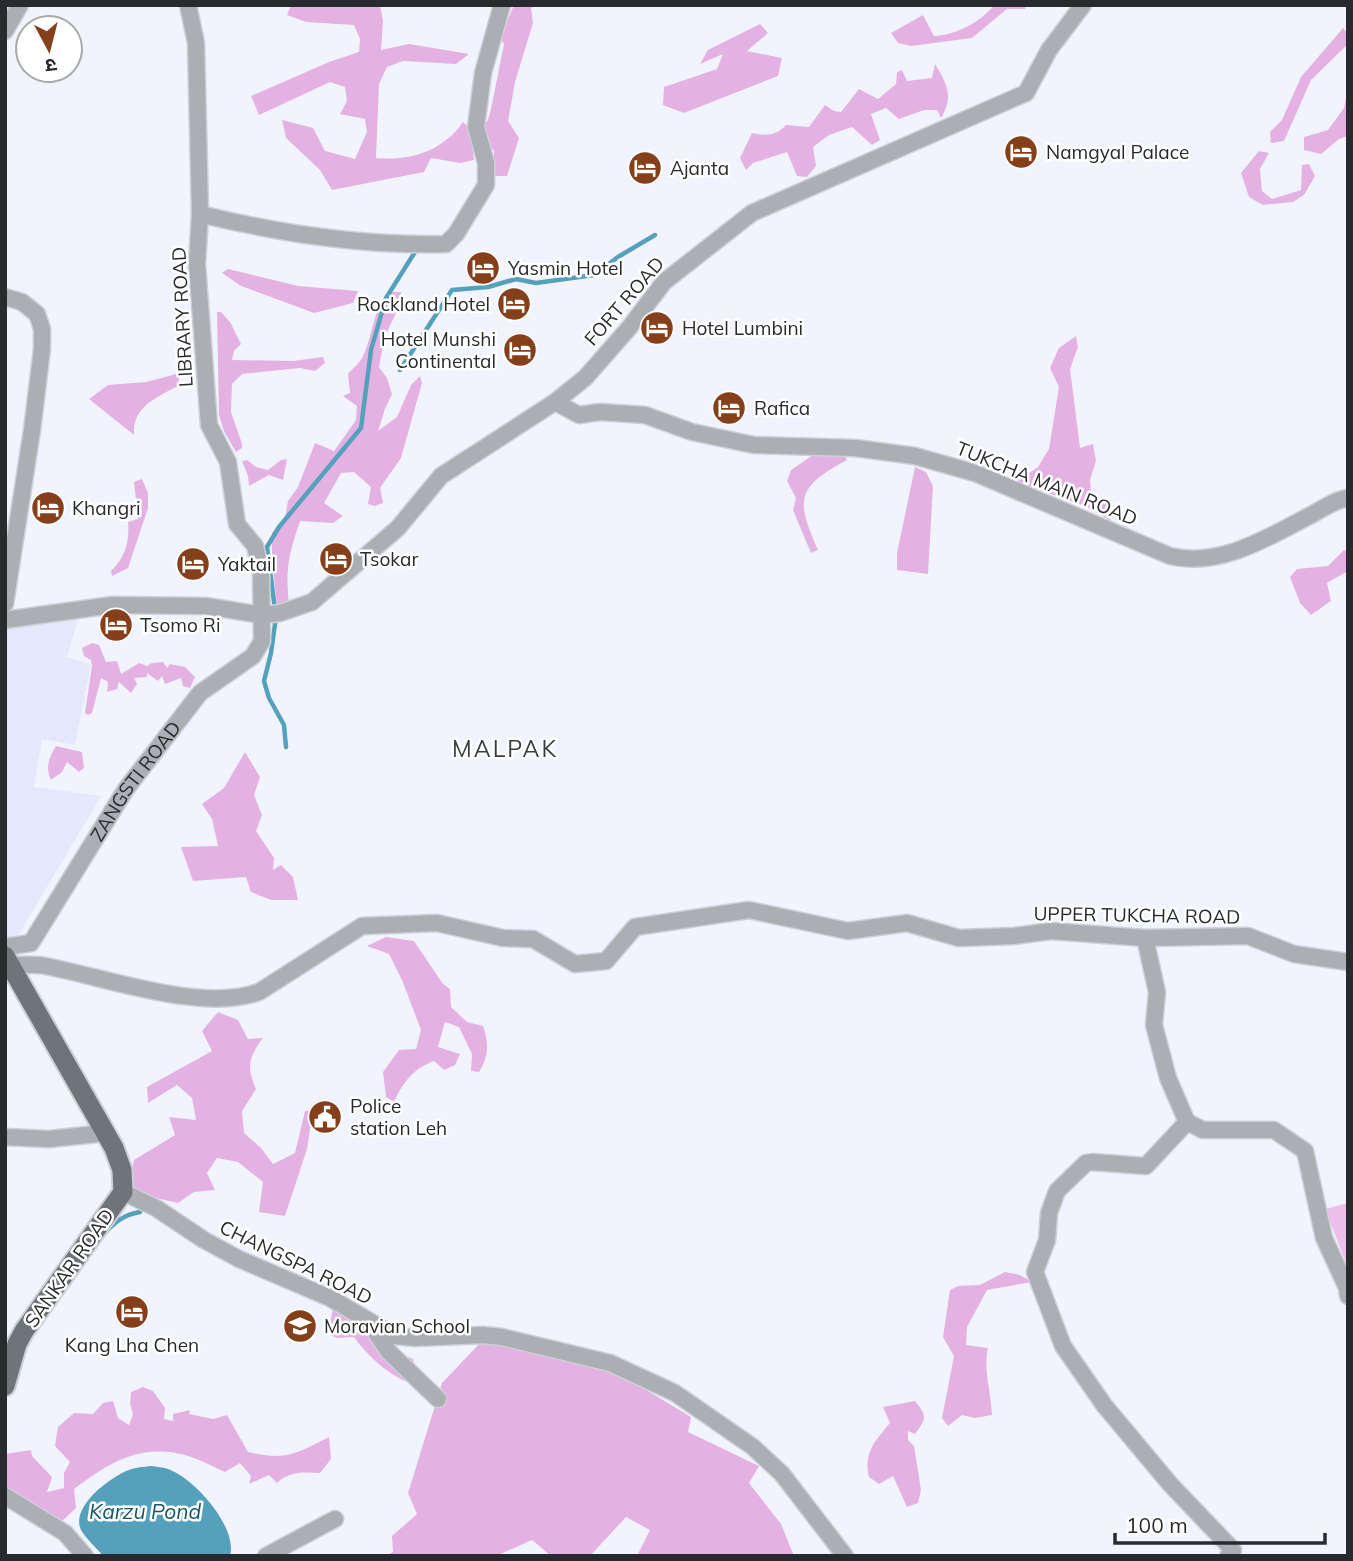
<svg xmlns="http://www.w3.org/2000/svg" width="1353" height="1561" viewBox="0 0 1353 1561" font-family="Mulish,'Noto Sans Devanagari',sans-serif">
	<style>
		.built { fill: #e4e8fa }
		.green { fill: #ecc0ea }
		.forest { fill: #e4b2e2 }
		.water { fill: #55a1bb }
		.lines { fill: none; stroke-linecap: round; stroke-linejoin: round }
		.stream { stroke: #55a1bb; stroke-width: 4.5 }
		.minor-casing { stroke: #cdd0d9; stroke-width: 19 }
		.major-casing { stroke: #cdd0d9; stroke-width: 23 }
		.minor { stroke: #abaeb2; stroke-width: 16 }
		.major { stroke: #6e747a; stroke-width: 19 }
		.labels { text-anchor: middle; stroke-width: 5; stroke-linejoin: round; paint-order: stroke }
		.poi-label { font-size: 19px; fill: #292a2e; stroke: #fff; text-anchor: start }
		.street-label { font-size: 19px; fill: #292a2e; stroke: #fff }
		.water-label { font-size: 21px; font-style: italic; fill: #18576a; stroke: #fff }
		.quarter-label { font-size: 23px; letter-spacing: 2px; fill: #3c3e46; stroke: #fff }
	</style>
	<rect width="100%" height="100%" fill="#f1f4fe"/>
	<path class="built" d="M80 612 67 657 91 664 75 745 42 739 34 787 101 796 19 934 7 938H5V626Z"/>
	<path class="green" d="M1348 1203V1268L1325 1209Z"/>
	<path class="forest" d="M291 5H380L383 21 381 50 409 44 469 54 456 64 403 61 387 67 379 84 376 158C411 161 443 151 463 122L470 129 474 160 460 163 431 158 424 172 332 190 320 170 286 138 282 120 313 128 325 151 355 159 367 132 365 119 340 114 347 101 345 87 330 82 259 115 251 96 329 62 359 52 360 39 354 25 306 22 287 15Z
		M514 5H537L531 8 533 23 515 82 508 121 519 138 507 176H493L494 151 487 141 482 127 488 120 491 109 504 44 500 38Z
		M994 5H1023L1026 9H1007L972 38 911 46 898 43 891 33 923 15 934 36C956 35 981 22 994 5Z
		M760 24 768 33 747 51 782 58 778 76 684 113 663 105 664 87 717 69 723 54 700 64 708 50Z
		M1343 28 1348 34 1346 46 1311 80 1284 141 1271 143 1270 132 1282 120 1301 77Z
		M935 64C947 84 954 97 941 118L937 110H924L899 119 886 108 871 114 880 140 872 145 852 127 829 135 813 147 816 166 807 177 797 176 787 152 753 163 746 170 740 158 752 133C766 136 776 136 786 125L809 127 825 105 834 111 841 112 859 89 878 99 896 84 897 72 902 70 907 81 932 78Z
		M1348 88V136L1339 139 1321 154 1304 150V137L1328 130 1344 108Z
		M1259 151 1269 153 1260 169 1262 191 1272 199 1301 190 1302 165 1309 164 1315 176 1304 195 1293 202 1263 205 1249 197 1241 173Z
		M228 269 298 286 358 291 353 303 314 313 241 286 222 273Z
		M389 292H401L399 307 385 336 379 367 387 378 392 394 385 409 378 431 397 417 411 385 420 376 422 383 401 458 380 488 383 503 375 506 368 504 371 487 354 472 341 473 324 503 343 516 333 523 300 521C289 554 285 569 289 604L286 607 277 605 272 561V533L285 518 288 501 298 487 315 443 334 451 356 420 357 406 343 396 350 393 348 374C353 368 360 363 363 356 373 336 373 308 389 292Z
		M217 312H221L230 322 241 344 234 351 232 360 293 361 323 357 325 363 315 371 300 368 242 374 232 384 231 412 242 444V448L236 452 224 431 219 415Z
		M1076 336 1078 347 1070 369 1080 448 1093 444 1096 461 1090 480 1091 495 1107 505 1111 521 1085 506 1028 486 1020 487 1016 482 1038 467 1049 449 1059 387 1050 368 1059 348Z
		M180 373 178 386C157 397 132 407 134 435L89 399 108 385 146 382Z
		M816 453 844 454 847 460C797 487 795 499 818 550L811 553 793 510 796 498 787 481 791 470Z
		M287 459 283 480 269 475 249 486 248 476 242 461 247 460 256 467 268 470 281 460Z
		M915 467 926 472 933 486 928 574 897 570V553Z
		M142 479 148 493V508L128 568 112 576 111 571C125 558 130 541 128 522L138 519 134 482Z
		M1344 550 1348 552V571L1327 583 1331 601 1311 615 1300 603 1290 577 1297 569 1328 566Z
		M92 643 99 645 106 662 117 661 121 674 139 663 147 666 152 663 163 662 167 668 170 664 185 667 195 677 190 688 183 686 181 678 165 684 162 676 158 681 147 673V677L134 678 137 684 131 693 119 682 117 689 107 692 108 682 101 678 92 713 88 715 85 713 92 666 91 660 84 656 82 648Z
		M56 746 82 752 84 768 79 772 67 762 62 772 51 780C45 767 49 757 56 746Z
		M245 752 260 777 254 795 262 815 256 831 274 858 273 870 281 865 293 877 298 900H271L251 892 246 877 193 881 181 847 218 846 212 819 202 804 224 788Z
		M386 937 414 941 443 984 450 989 451 1007 467 1022 483 1026C489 1043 489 1056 479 1072L471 1071 472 1054 459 1027 445 1022 438 1047 460 1054 455 1065 444 1070 434 1061C413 1069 404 1081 394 1102L386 1097 383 1072 399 1050 416 1049 421 1030 402 980 389 954 367 946Z
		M218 1012 238 1020 248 1039 263 1038C249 1057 246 1066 256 1089L242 1111 244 1133 261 1148 273 1164 295 1153 305 1111 313 1110 307 1149 285 1216 259 1212 263 1182 238 1162 217 1158 207 1173 215 1190 194 1192 178 1203 138 1194 129 1183 134 1160 175 1135 169 1117 196 1120 192 1098 177 1085 148 1103 147 1087 212 1051 202 1031Z
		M1005 1272 1020 1275 1032 1282 987 1290 967 1327 966 1345 988 1348C983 1369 991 1392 992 1415L975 1418 962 1415 948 1426 942 1418 954 1356 943 1337 950 1290 958 1286 980 1285Z
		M333 1308 348 1311 394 1352 413 1359 419 1386C394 1380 369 1358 354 1337L337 1338 328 1334Z
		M482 1341 615 1371 691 1417 688 1432 759 1466 749 1483 781 1524 794 1556H637L650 1530 626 1517 590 1556H551L532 1540 496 1556H386L393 1552 392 1536 417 1514 408 1493 442 1383Z
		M143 1387 153 1391 165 1408 164 1419 173 1421V1414L190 1410 189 1414 213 1419 227 1415 248 1452C286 1461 295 1454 329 1437L331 1459 320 1473C304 1472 289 1471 277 1483L269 1475 249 1484 251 1476 240 1463 225 1472C212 1466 199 1459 185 1455 139 1443 109 1463 74 1489L76 1508 61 1522 5 1489V1454L31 1450 32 1456 52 1477 47 1492 64 1488V1473L70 1462 55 1446 58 1427 74 1413 93 1414 103 1403 113 1401 118 1418 129 1425 133 1414 130 1404 131 1392Z
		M915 1401C928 1417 926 1419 915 1434L908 1431V1440L914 1446 921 1490 918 1503 907 1507 893 1476 879 1484 869 1477C863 1453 875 1441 890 1423L883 1407Z"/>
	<path class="water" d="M151 1466C156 1467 163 1467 168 1469 194 1478 238 1527 230 1556H103C97 1548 86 1539 81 1530 70 1507 110 1477 129 1470 136 1467 144 1467 151 1466Z"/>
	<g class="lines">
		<path class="stream" d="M400 370 452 290 488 287 516 279 536 283 594 275 618 257 655 235
			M286 747 284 725 269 698 264 681 271 653 276 617 267 547 279 527 361 428 371 350 386 298 415 252
			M103 1235C115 1222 123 1215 140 1212"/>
		<g class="minor-casing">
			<g id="minor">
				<path d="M5 31 20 5"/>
				<path d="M200 214C281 234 363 246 446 244L456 234 486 185V163L476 127 483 73 502 5"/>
				<path d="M5 297 22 302 37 314 42 329V349L32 430 5 604"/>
				<path d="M555 402 579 415 600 412 645 415 692 432 754 445 855 448 915 456 975 473 1170 556C1219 568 1267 538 1309 516 1321 510 1334 500 1348 498"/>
				<path d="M5 620 112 605 206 606 262 615 280 613 312 602 398 528 441 476 555 402 585 378 629 328 664 282 752 213 1026 93 1049 50 1083 5"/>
				<path d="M1145 938 1157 992 1154 1025 1168 1078 1187 1122 1203 1130H1274L1305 1151 1324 1238 1347 1288 1348 1296"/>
				<path id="s1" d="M5 947 31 943 126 789 200 693 253 656 262 641 261 572 255 546 237 524 228 462 209 425 197 264 200 214 196 43 188 5"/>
				<path d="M12 965C23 965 34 964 45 966 105 977 200 1013 259 992L362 926 437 923 503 938 533 939 575 964 606 961 635 927 749 910 848 931 907 923 959 938 1014 936 1051 931 1145 938 1248 936 1294 954 1348 962"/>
				<path d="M1187 1122 1146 1166 1092 1162 1086 1163 1057 1191 1049 1213 1047 1240 1035 1272 1063 1346 1104 1405 1170 1484 1233 1550 1228 1556"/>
				<path d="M5 1137 49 1139 106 1133"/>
				<path d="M123 1192 156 1208 204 1240 239 1259 330 1298 395 1336 415 1338 483 1335 502 1337 610 1363 675 1393 753 1447 782 1474 845 1556"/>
				<path d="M371 1325 389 1352 438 1399"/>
				<path d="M5 1496 65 1533 85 1556"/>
				<path d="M266 1556 335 1519"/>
			</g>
		</g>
		<g class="major-casing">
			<path id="major" d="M5 956 114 1148 122 1170 123 1192 24 1331 17 1344 5 1386"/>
		</g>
		<use href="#minor" class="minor"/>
		<use href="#major" class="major"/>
	</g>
	<defs>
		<g id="hotel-disc" transform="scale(1.75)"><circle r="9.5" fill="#853f1a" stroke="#fff"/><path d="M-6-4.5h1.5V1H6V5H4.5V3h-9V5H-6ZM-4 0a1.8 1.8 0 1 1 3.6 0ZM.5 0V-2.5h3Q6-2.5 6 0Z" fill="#fff"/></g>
		<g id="civic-disc" transform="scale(1.75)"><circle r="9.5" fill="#853f1a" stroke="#fff"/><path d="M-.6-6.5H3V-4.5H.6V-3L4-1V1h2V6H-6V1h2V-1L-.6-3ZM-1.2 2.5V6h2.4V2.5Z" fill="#fff"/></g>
		<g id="school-disc" transform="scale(1.75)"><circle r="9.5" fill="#853f1a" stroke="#fff"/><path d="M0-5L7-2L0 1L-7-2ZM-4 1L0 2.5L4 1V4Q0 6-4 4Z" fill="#fff"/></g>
	</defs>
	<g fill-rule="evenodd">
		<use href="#hotel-disc" x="1021" y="152"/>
		<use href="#hotel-disc" x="645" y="168"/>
		<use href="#hotel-disc" x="483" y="268"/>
		<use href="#hotel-disc" x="514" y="304"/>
		<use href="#hotel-disc" x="657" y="328"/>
		<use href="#hotel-disc" x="520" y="350"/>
		<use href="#hotel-disc" x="729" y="408"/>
		<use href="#hotel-disc" x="48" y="508"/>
		<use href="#hotel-disc" x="336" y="559"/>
		<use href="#hotel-disc" x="193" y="564"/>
		<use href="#hotel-disc" x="116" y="625"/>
		<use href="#civic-disc" x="325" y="1117"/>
		<use href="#hotel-disc" x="132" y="1312"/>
		<use href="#school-disc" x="300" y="1326"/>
	</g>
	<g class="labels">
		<g class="poi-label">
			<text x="1046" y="159">Namgyal Palace</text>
			<text x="670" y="175">Ajanta</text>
			<text x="508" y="275">Yasmin Hotel</text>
			<text x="490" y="311" text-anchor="end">Rockland Hotel</text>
			<text x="682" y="335">Hotel Lumbini</text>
			<text x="496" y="346" text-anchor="end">Hotel Munshi<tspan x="496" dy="22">Continental</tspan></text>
			<text x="754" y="415">Rafica</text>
			<text x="72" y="515">Khangri</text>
			<text x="360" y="566">Tsokar</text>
			<text x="218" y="571">Yaktail</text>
			<text x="140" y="632">Tsomo Ri</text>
			<text x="350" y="1113">Police<tspan x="350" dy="22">station Leh</tspan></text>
			<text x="324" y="1333">Moravian School</text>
			<text x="132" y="1352" text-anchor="middle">Kang Lha Chen</text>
		</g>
		<g class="street-label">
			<text transform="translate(624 301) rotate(-49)" y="7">FORT ROAD</text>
			<text transform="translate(182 317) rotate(-93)" y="7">LIBRARY ROAD</text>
			<text transform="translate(1047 483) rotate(22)" y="7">TUKCHA MAIN ROAD</text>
			<text dy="7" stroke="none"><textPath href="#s1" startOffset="219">ZANGSTI ROAD</textPath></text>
			<text transform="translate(1137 915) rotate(1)" y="7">UPPER TUKCHA ROAD</text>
			<text transform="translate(296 1262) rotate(26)" y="7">CHANGSPA ROAD</text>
			<text transform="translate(69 1268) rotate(-55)" y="7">SANKAR ROAD</text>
		</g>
		<g class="water-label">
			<text x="145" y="1519">Karzu Pond</text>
		</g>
		<g class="quarter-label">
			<text x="505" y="757">MALPAK</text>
		</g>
	</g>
	<rect width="1353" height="1561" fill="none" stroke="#292a2e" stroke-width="14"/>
	<g transform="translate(49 49) rotate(173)"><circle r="33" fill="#ffffff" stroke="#a9aaab" stroke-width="2"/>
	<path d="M0-5L12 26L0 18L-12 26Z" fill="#853f1a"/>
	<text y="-10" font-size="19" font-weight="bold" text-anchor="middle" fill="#292a2e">उ</text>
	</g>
	<path d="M1115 1533v10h210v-10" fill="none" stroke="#292a2e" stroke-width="3.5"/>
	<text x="1126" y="1533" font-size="21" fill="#292a2e" stroke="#ffffff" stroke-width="5" paint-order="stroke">100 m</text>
</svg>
